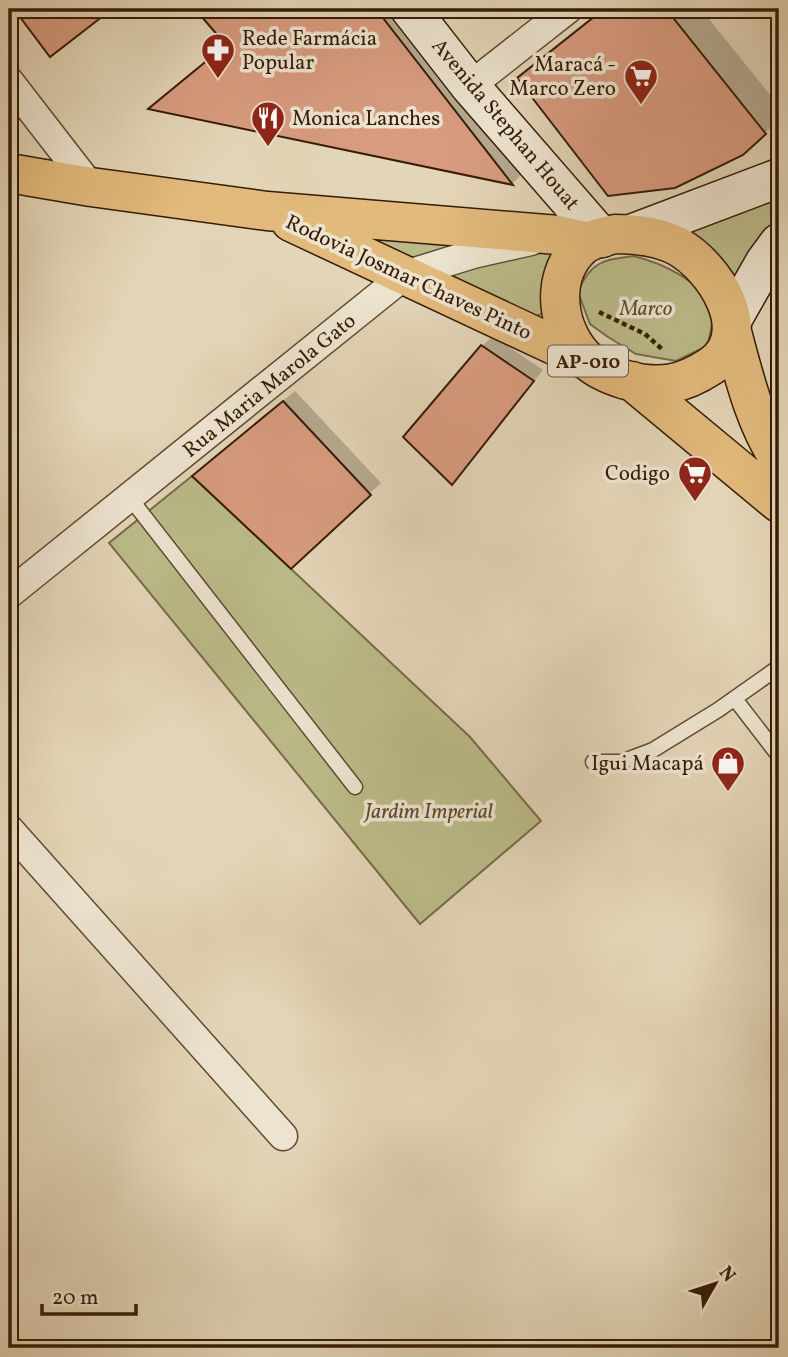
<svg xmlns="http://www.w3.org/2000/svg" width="788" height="1357" viewBox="0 0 788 1357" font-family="Vollkorn,serif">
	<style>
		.green { fill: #bbbb89; stroke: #786b48; stroke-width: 2 }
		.shadow { fill: #0003 }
		.building { fill: #d89b7f; stroke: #361b06; stroke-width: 2 }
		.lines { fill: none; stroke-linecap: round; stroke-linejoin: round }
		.service-casing { stroke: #614a32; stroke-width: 17 }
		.minor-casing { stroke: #614a32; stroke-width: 31 }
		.secondary-casing { stroke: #361b06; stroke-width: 41 }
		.primary-casing { stroke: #361b06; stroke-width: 41 }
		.path { stroke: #361b06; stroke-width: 4.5; stroke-dasharray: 5 3.5; stroke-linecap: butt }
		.service { stroke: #ede4d0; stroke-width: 14 }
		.minor { stroke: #ede4d0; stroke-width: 28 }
		.secondary { stroke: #ede4d0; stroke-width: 38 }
		.primary { stroke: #e2ba7c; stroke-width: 38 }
		.labels { text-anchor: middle; stroke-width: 7; stroke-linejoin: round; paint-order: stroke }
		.shield { fill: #ede4d0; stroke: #6d5743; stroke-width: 2 }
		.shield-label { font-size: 19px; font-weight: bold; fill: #361b06 }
		.poi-label { font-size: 21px; fill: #361b06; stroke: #ede4d0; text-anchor: end }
		.street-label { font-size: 21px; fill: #361b06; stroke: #ede4d0 }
		.park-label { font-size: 21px; font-style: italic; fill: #5e4b2d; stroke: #ede4d0 }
	</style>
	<rect width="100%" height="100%" fill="#e3d5b7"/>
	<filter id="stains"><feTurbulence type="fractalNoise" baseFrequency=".00286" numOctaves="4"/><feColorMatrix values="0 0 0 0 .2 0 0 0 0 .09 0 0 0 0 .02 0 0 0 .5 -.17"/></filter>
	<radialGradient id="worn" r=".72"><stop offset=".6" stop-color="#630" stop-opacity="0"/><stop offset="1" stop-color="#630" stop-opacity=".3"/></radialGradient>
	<path class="green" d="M779 188V210L738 282 677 229Z
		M329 230 475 240 405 261Z
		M549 246 559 254 547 310 528 322 434 274Z
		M633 256C659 262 707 282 712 313 713 324 710 336 707 346L676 361 636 354 608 337 590 324 578 292C590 262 603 260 633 256Z
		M192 476 470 737 541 821 420 924 109 543Z"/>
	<path class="shadow" d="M210 9H402L528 168 513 183 151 108 227 44 203 15Z
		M602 9H701L779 106V119L765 133 519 79 539 59Z
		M493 336 543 370 452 482 482 346Z
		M295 391 381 483 291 567 194 476Z"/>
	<path class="building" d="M14 9H112L50 57Z
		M195 9H376L513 185 148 109 226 45Z
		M604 9H666L766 134 743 155 675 188 608 196 517 78Z
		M481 345 534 381 452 485 403 437Z
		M283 401 371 495 291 569 192 476Z"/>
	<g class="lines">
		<g class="service-casing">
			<path id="service" d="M130 498 355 787
				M735 699 779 756
				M593 762H621L653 750 718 710 779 667"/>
		</g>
		<g class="minor-casing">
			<path id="minor" d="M9 81 91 187
				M470 86 568 9
				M9 594 405 275 473 254 531 241
				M9 829 283 1136"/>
		</g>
		<g class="secondary-casing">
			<path id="secondary" d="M410 9 470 86 602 238
				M631 234 779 178
				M732 320 765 262 779 243"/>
		</g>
		<g class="primary-casing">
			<path id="primary" d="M9 173 91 187 267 211 558 235 589 242
				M291 222 588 361
				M615 234C637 234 657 236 677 246 714 266 759 334 711 366 682 385 660 389 626 380 613 376 599 371 588 361 557 333 548 278 581 247 589 239 604 237 615 234Z
				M732 332C744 377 754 420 779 459
				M632 381 779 503"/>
		</g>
		<path class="path" d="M599 312 645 334 663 350"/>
		<use href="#service" class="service"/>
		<use href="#minor" class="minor"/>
		<use href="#secondary" class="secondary"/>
		<use href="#primary" class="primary"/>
	</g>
	<defs>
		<g id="pharmacy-pin" transform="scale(1.75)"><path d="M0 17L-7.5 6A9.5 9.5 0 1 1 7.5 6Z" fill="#8f2418" stroke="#ede4d0"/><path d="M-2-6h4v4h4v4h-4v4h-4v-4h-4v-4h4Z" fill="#fff"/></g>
		<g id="supermarket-pin" transform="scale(1.75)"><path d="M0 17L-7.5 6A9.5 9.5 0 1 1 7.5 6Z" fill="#8f2418" stroke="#ede4d0"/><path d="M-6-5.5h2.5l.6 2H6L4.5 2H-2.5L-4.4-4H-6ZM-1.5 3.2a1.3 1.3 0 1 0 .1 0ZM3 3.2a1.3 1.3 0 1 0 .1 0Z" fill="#fff"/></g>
		<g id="restaurant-pin" transform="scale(1.75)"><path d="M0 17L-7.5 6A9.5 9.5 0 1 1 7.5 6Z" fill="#8f2418" stroke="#ede4d0"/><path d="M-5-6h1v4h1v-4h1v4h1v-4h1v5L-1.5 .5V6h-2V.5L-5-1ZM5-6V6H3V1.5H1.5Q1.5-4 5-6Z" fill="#fff"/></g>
		<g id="shop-pin" transform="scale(1.75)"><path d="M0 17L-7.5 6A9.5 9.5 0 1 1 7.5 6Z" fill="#8f2418" stroke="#ede4d0"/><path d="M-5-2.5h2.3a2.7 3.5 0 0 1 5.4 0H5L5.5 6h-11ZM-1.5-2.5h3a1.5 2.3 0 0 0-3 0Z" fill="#fff"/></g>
	</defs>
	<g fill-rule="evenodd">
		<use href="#pharmacy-pin" x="218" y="50"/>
		<use href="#supermarket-pin" x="641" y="76"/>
		<use href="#restaurant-pin" x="268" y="118"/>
		<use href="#supermarket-pin" x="695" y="473"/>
		<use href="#shop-pin" x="728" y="763"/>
	</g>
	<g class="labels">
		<rect class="shield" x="548" y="345.5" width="80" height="31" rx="5"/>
		<g class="shield-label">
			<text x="588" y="368">AP-010</text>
		</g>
		<g class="poi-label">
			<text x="242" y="45" text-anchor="start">Rede Farmácia<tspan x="242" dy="24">Popular</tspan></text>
			<text x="616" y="71">Maracá -<tspan x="616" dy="24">Marco Zero</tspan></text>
			<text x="292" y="125" text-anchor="start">Monica Lanches</text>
			<text x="670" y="480">Codigo</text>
			<text x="704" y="770">Igui Macapá</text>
		</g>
		<g class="street-label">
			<text transform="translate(506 124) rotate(50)" y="7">Avenida Stephan Houat</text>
			<text transform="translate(409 277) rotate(25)" y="7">Rodovia Josmar Chaves Pinto</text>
			<text transform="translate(269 385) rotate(-39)" y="7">Rua Maria Marola Gato</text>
		</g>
		<g class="park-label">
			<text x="646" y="315">Marco</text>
			<text x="429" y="818">Jardim Imperial</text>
		</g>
	</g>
	<rect width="788" height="1357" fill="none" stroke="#e3d5b7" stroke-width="35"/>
	<rect x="10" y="10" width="767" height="1336" fill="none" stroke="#361b06" stroke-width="3.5"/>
	<rect x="18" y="18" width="753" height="1322" fill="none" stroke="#361b06" stroke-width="2"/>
	<g transform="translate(715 1284) rotate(51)" stroke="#ede4d0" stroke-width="5" paint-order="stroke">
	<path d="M0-5L12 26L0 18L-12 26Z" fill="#361b06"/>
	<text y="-10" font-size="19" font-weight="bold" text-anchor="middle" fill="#361b06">N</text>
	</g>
	<path d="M42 1304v10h94v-10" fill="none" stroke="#361b06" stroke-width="3.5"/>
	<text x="52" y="1304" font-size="21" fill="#361b06" stroke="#ede4d0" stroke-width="5" paint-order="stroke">20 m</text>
	<rect width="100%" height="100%" filter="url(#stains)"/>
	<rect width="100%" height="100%" fill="url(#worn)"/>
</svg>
